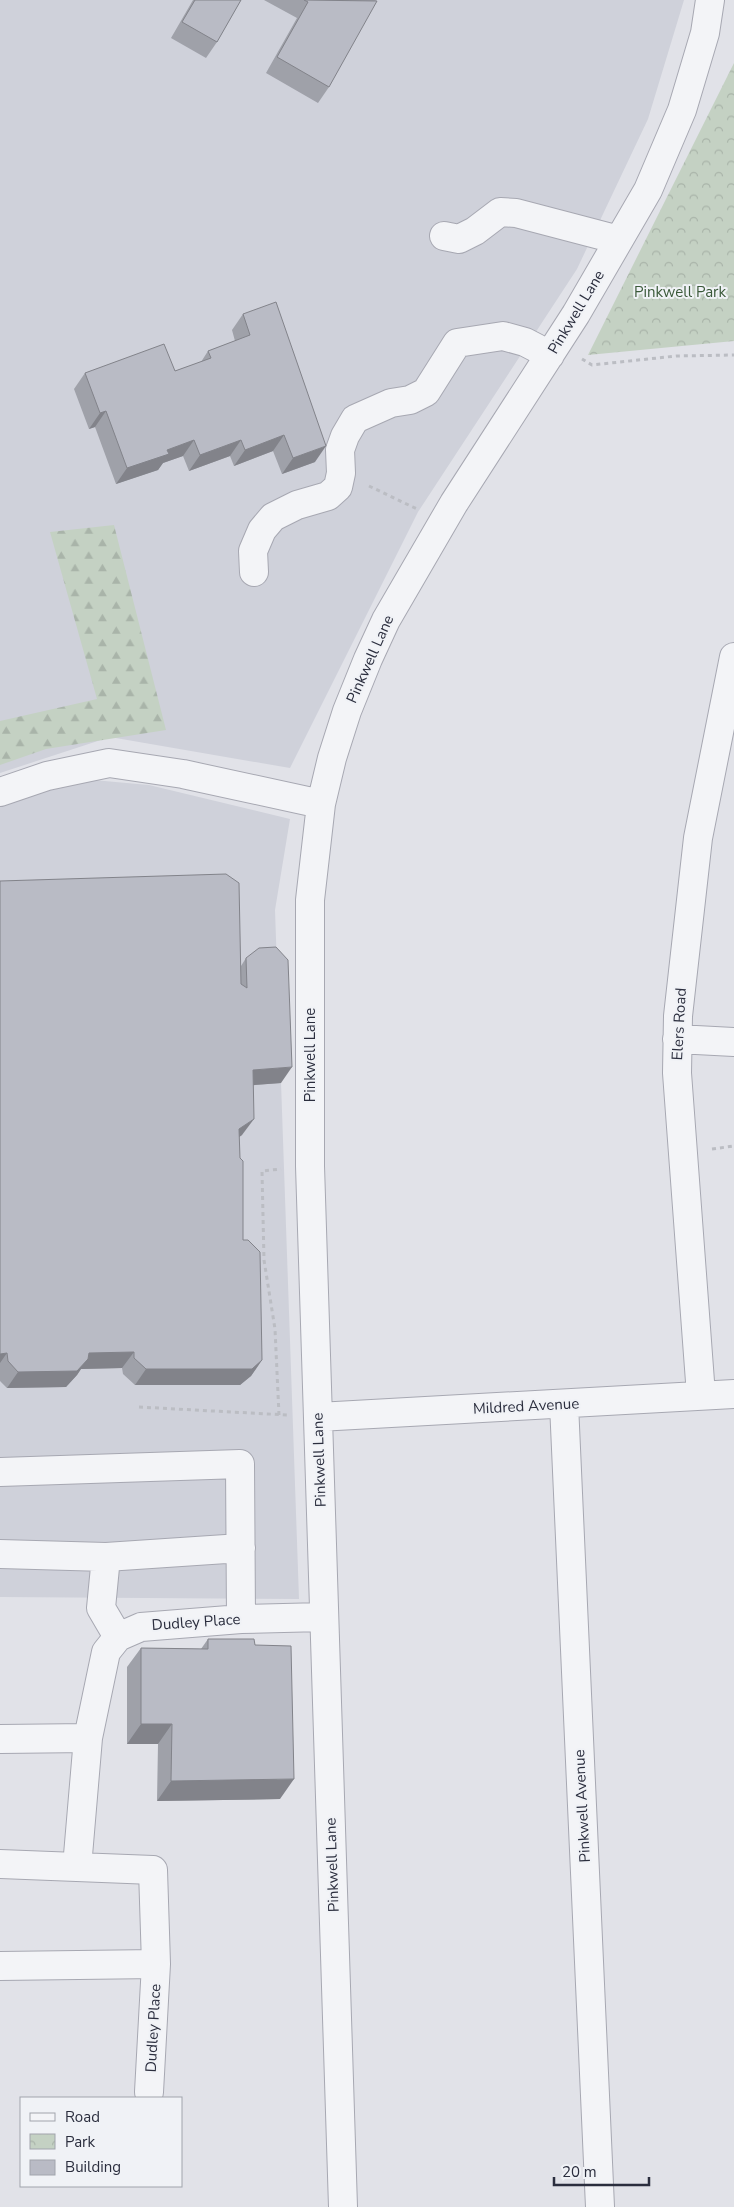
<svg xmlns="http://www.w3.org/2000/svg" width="734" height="2207" viewBox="0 0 734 2207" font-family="'Nunito Sans',sans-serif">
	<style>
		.built { fill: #cfd1da }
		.forest { fill: url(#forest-firs) }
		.park { fill: url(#park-crowns) }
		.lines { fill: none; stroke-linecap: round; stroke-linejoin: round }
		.minor-casing { stroke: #a7a8b2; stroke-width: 30 }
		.path { stroke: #bbbdc3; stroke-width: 3; stroke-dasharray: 4 4; stroke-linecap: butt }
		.minor { stroke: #f3f4f7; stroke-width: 28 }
		.wall { fill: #9fa1a9 }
		.shaded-wall { fill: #82838a }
		.building { fill: #b9bbc5; stroke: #82838a }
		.labels { text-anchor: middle; stroke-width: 4; stroke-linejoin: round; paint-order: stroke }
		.park-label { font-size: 15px; fill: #3a5939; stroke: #f0f2f6 }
		.street-label { font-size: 15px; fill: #2b2e3e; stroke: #f0f2f6 }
	</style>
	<defs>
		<pattern id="forest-firs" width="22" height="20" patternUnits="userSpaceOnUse" patternTransform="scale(1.25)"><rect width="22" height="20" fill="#c4d1c3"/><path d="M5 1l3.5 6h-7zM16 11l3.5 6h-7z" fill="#a9b4a9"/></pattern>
		<pattern id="park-crowns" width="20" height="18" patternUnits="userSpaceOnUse" patternTransform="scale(1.25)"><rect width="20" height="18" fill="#c4d1c3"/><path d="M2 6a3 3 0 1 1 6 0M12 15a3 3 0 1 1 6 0" fill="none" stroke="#a9b4a9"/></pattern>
	</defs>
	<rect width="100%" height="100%" fill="#e1e2e8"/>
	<path class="built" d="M0 0H684L648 119 577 269 418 512 290 768 110 737 0 773Z
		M82 779 149 785 290 819 275 910 299 1599 0 1597V807Z"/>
	<path class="forest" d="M114 525 166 730 46 749 0 765V721L97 699 50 532Z"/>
	<path class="park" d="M734 63V341L588 355Z"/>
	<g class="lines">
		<g class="minor-casing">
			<path id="minor" d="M444 236 459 239 475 231 500 212 516 213 619 240
				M254 572 253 551 262 530 273 517 297 505 328 496 338 487 341 473 340 450 345 436 355 419 391 403 410 400 426 392 457 343 503 336 525 342 550 355
				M0 792 47 776 109 763 183 774 321 804
				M677 1039 734 1042
				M701 1395 677 1073 678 1016 698 838 734 657
				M564 1404 600 2207
				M318 1417 734 1394
				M0 1472 240 1464 241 1619
				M0 1554 106 1557 101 1608 118 1637
				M106 1557 241 1548
				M0 1739 88 1738
				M0 1864 153 1870 156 1964 0 1966
				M77 1867 88 1738 106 1652 118 1637 141 1627 241 1619 323 1617
				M149 2092 156 1964
				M343 2207 310 1166V900L321 804 332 758 347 711 368 659 386 620 454 503 576 314 648 190 682 110 705 33 710 0"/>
		</g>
		<path class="path" d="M582 359 592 365 676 356 734 355
			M369 486 417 509
			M712 1149 734 1146
			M139 1407 287 1415
			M279 1415 275 1329 264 1260 262 1171 281 1169"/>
		<use href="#minor" class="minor"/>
	</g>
	<path class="wall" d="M193 0H241L217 42 206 58 171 38Z
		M264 0H376L329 87 318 103 266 73 297 18Z
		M243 314 315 462 282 474 273 451 234 466 230 456 189 471 183 456 163 463 158 470 116 484 95 427 89 429 74 389 85 373 175 371 201 362 208 351 235 341 232 330Z
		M0 881 241 966 246 958 281 1083 253 1085 242 1135 239 1137 243 1240 262 1360 251 1376 240 1385H135L123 1374 122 1368 81 1369 77 1375 66 1387 7 1388 0 1381Z
		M208 1639 255 1645 280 1799 157 1801 158 1744H127V1667L141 1648 201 1649Z"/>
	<path class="shaded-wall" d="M106 411 95 427 89 429 100 413Z
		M284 435 273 451 234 466 245 450Z
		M194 440 183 456 163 463 158 470 116 484 127 468 167 450Z
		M241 440 230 456 189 471 200 455Z
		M326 446 315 462 282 474 293 458Z
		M292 1067 281 1083 242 1086 253 1070Z
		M254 1119 242 1135 228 1145 239 1129Z
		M134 1352 122 1368 81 1369 77 1375 66 1387 7 1388 18 1372 89 1353Z
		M7 1353 0 1363V1354Z
		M262 1360 251 1376 240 1385H135L146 1369Z
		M141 1724H172L158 1744H127Z
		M294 1779 280 1799 157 1801 171 1781Z"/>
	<path class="building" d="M195 0H241L217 42 182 22Z
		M304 0 377 1 329 87 277 57 308 2Z
		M276 302 326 446 293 458 284 435 245 450 241 440 200 455 194 440 167 450 169 454 127 468 106 411 100 413 85 373 164 344 175 371 211 358 208 351 250 335 243 314Z
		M226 874 239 883 241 984 247 988 246 958 259 948 276 947 288 960 292 1067 253 1070 254 1119 239 1129 240 1158 243 1161V1240H248L260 1252 262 1360 252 1369H146L134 1358V1352L89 1353 88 1359 77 1371 18 1372 8 1361 7 1353 0 1354V881Z
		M208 1639H254L255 1645 291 1646 294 1779 171 1781 172 1724H141V1648L208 1649Z"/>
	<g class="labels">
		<g class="park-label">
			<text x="680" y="297">Pinkwell Park</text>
		</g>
		<g class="street-label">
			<text transform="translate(576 312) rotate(-59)" y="5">Pinkwell Lane</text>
			<text transform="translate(370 659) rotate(-66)" y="5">Pinkwell Lane</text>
			<text transform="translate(679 1024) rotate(-87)" y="5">Elers Road</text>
			<text transform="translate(310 1055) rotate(-90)" y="5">Pinkwell Lane</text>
			<text transform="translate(526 1406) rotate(-3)" y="5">Mildred Avenue</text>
			<text transform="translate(319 1460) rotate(-92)" y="5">Pinkwell Lane</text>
			<text transform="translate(196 1622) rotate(-4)" y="5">Dudley Place</text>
			<text transform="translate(582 1806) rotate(-93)" y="5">Pinkwell Avenue</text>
			<text transform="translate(332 1865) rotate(-92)" y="5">Pinkwell Lane</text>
			<text transform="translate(153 2028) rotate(-87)" y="5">Dudley Place</text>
		</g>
	</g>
	<rect x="20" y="2097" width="162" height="90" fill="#f0f2f6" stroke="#a1a4ac"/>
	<rect x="30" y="2113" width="25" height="8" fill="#f3f4f7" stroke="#a1a4ac"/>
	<text x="65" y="2122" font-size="15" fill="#2b2e3e">Road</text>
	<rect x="30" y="2134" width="25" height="15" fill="url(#park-crowns)" stroke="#a1a4ac"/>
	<text x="65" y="2147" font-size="15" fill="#2b2e3e">Park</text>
	<rect x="30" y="2160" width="25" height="15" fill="#b9bbc5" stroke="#a1a4ac"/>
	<text x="65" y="2172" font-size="15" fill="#2b2e3e">Building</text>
	<path d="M554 2177v8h95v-8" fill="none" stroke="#2b2e3e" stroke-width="2.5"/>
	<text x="562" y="2177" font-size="15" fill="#2b2e3e" stroke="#f0f2f6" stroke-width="4" paint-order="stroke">20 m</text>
</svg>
